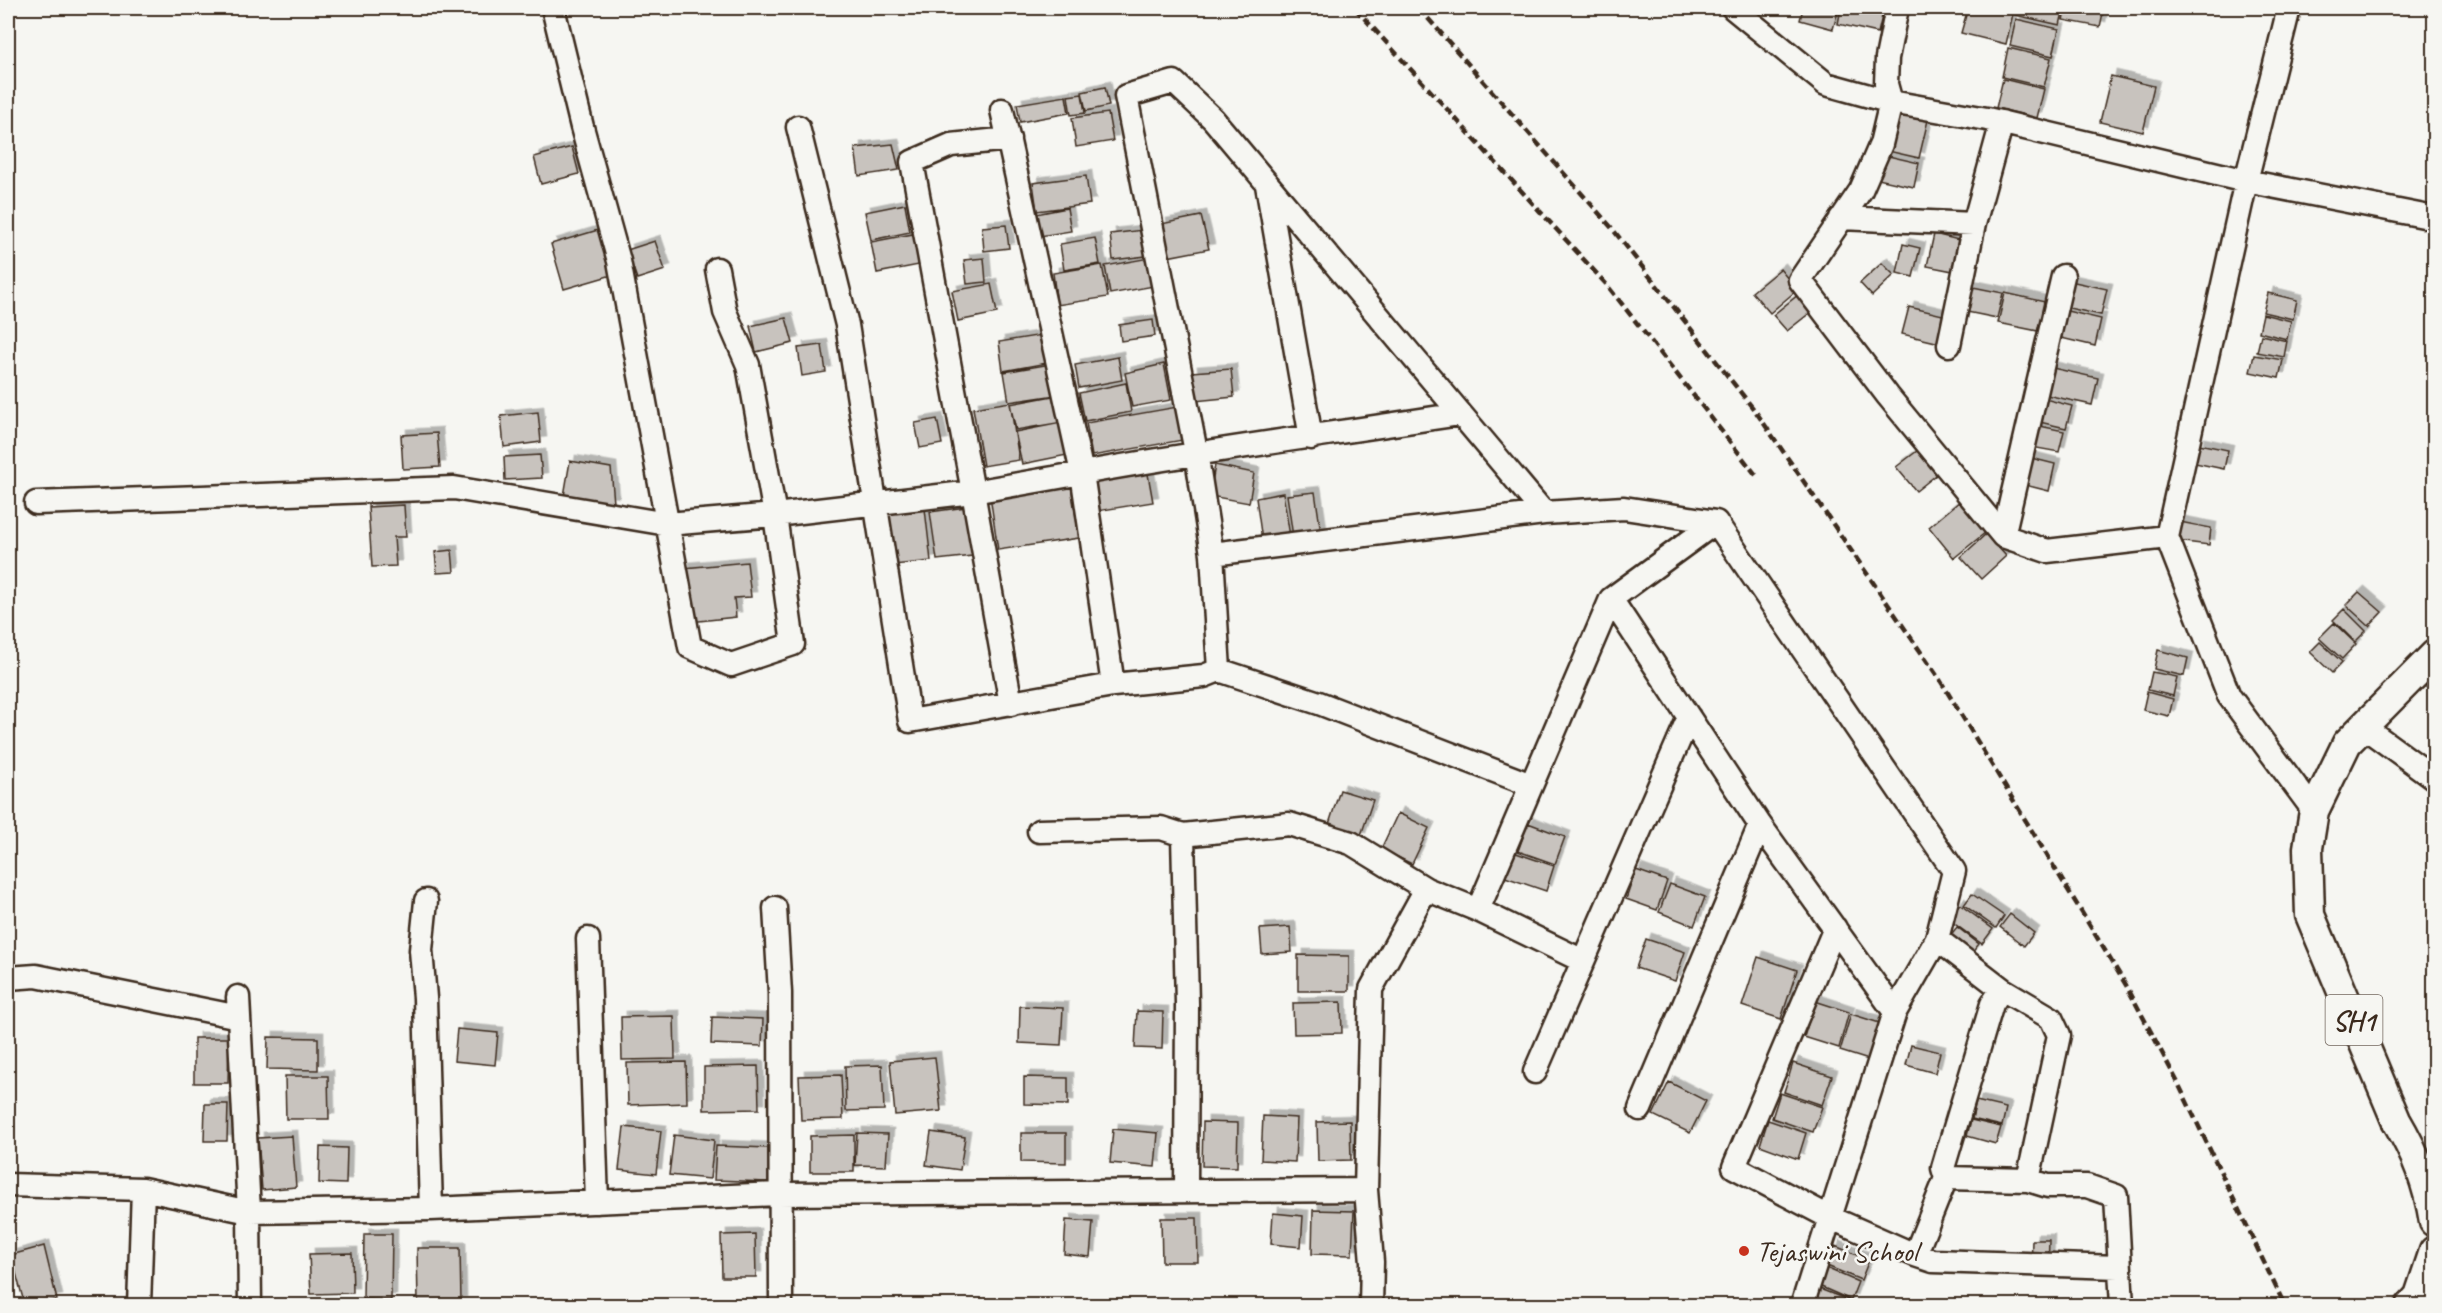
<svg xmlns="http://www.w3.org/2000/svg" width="2442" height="1313" viewBox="0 0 2442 1313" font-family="Caveat,sans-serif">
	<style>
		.building { fill: #c8c3be; stroke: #3b2a1e; stroke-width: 1.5; filter: url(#shadow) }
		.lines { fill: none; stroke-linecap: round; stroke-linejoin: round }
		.minor-casing { stroke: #3b2a1e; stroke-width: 27 }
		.major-casing { stroke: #3b2a1e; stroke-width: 33 }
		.minor { stroke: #f6f6f2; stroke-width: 22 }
		.major { stroke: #f6f6f2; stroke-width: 28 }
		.rail { stroke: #3b2a1e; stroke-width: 4.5; stroke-dasharray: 9 4.5; stroke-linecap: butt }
		.poi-dot { fill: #c8321e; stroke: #f6f6f2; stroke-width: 2 }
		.labels { text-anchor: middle; stroke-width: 5; stroke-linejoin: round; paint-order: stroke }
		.shield { fill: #f6f6f2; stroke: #73675e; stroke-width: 1.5 }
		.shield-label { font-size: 28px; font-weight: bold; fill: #3b2a1e }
		.poi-label { font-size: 30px; fill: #3b2a1e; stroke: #f6f6f2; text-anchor: start }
	</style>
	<defs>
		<filter id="shadow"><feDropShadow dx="5.5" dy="-5.5" stdDeviation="0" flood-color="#0004"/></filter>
	</defs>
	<rect width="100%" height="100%" fill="#f6f6f2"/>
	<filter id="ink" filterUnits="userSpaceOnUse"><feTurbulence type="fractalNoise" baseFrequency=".0167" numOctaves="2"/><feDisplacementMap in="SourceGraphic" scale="12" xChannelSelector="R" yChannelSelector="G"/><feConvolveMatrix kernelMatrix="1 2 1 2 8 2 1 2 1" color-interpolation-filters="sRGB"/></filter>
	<g filter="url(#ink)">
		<path class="building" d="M1803 8H1839L1833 29 1800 20Z
			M1841 8H1884L1878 33 1838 24Z
			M1968 8H1986L2013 14 2006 44 1961 33Z
			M2017 8H2064L2060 25 2015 15Z
			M2066 8H2104L2100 27 2063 20Z
			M2016 19 2059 29 2053 56 2010 46Z
			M2008 48 2051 58 2044 87 2002 77Z
			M2111 76 2154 86 2143 132 2100 122Z
			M2003 79 2044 89 2037 118 1996 108Z
			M1105 87 1109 106 1086 111 1082 92Z
			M1082 94 1085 113 1071 115 1068 96Z
			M1066 96 1069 113 1020 122 1017 104Z
			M1897 112 1928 120 1919 158 1888 151Z
			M1108 113 1113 141 1076 147 1072 118Z
			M893 144 899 170 859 176 855 148Z
			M572 147 579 174 541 184 534 157Z
			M1884 155 1919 163 1914 187 1878 179Z
			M1086 176 1090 204 1037 211 1033 183Z
			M905 204 910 232 871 240 865 212Z
			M1067 208 1071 231 1040 236 1036 214Z
			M1201 216 1209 249 1167 257 1161 224Z
			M1006 225 1009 248 984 251 982 227Z
			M598 230 612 275 564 289 551 244Z
			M1143 230 1146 256 1113 260 1110 234Z
			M913 234 919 265 877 273 871 242Z
			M1934 234 1959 240 1953 271 1927 266Z
			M1095 238 1100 264 1064 270 1060 244Z
			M655 241 665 270 637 279 627 250Z
			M1903 244 1920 248 1913 277 1897 273Z
			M984 258 986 282 967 284 964 260Z
			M1149 258 1154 286 1110 294 1105 266Z
			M1882 263 1894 275 1872 296 1860 283Z
			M1102 265 1108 297 1057 305 1053 273Z
			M1780 269 1797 290 1770 313 1752 292Z
			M2070 281 2107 289 2101 315 2064 307Z
			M991 284 997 313 958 321 952 291Z
			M1968 286 2003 293 1997 318 1962 311Z
			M1803 291 1816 308 1787 331 1773 315Z
			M2005 293 2045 302 2038 331 1998 323Z
			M2268 293 2297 300 2293 319 2263 312Z
			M1909 307 1947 316 1940 343 1902 334Z
			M2063 310 2101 319 2095 346 2057 337Z
			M2263 314 2291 321 2287 339 2259 332Z
			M786 318 793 343 756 352 750 326Z
			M1153 320 1155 336 1121 341 1119 325Z
			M1042 335 1047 363 1003 371 999 342Z
			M2261 335 2287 341 2284 357 2257 352Z
			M822 345 826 372 802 376 798 348Z
			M2254 355 2283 360 2279 378 2250 372Z
			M1118 357 1122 380 1079 388 1075 365Z
			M1051 364 1056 395 1009 402 1004 372Z
			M1164 364 1171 400 1132 407 1125 373Z
			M2048 367 2098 378 2092 405 2042 394Z
			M1231 369 1234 397 1195 401 1192 372Z
			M1126 383 1131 412 1085 421 1079 393Z
			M1058 395 1063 422 1016 430 1010 404Z
			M2041 398 2072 406 2066 428 2035 421Z
			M1010 402 1019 460 983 466 973 408Z
			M1177 407 1183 440 1092 456 1086 423Z
			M538 412 541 442 504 447 501 416Z
			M937 419 942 444 920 448 915 423Z
			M1061 423 1067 455 1022 464 1015 432Z
			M2035 425 2064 431 2059 452 2031 447Z
			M437 433 440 467 403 469 401 435Z
			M2199 444 2228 450 2224 469 2195 463Z
			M1921 448 1940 472 1916 491 1896 467Z
			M540 455 542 478 505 480 504 457Z
			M2027 457 2055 464 2049 491 2021 484Z
			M570 461 611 468 614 503 564 496Z
			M1215 465 1254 473 1249 503 1210 496Z
			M1148 474 1153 502 1097 511 1092 483Z
			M1071 484 1079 538 998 550 990 496Z
			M1315 492 1321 533 1293 537 1287 495Z
			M1283 493 1290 536 1262 540 1256 498Z
			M1960 501 1986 532 1954 558 1929 527Z
			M404 505 406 537H394L396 566 372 567 368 507Z
			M966 507 972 556 937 560 930 512Z
			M925 509 931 561 894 565 887 513Z
			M2180 522 2211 528 2209 545 2177 541Z
			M1986 534 2006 556 1981 579 1961 557Z
			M452 550 454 572 437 573 435 552Z
			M747 562 751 597 734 598 736 617 690 622 684 568Z
			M2359 592 2382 612 2369 626 2346 605Z
			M2344 609 2366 631 2355 642 2333 620Z
			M2334 623 2356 644 2342 659 2319 638Z
			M2320 642 2342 662 2332 673 2310 652Z
			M2158 650 2188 658 2184 676 2154 669Z
			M2152 672 2177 677 2173 696 2148 690Z
			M2147 692 2173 699 2169 716 2143 710Z
			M1340 790 1373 800 1360 838 1328 827Z
			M1398 813 1429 828 1412 864 1381 849Z
			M1528 823 1565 837 1555 864 1518 851Z
			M1513 852 1554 866 1546 891 1505 877Z
			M1636 870 1667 881 1657 910 1626 899Z
			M1670 884 1705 897 1694 926 1659 912Z
			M1972 894 2004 916 1996 928 1964 905Z
			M1959 904 1993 929 1982 944 1948 919Z
			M2010 914 2034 933 2024 946 2000 927Z
			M1290 927 1292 952 1262 954 1260 929Z
			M1957 927 1979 944 1967 959 1945 942Z
			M1646 939 1685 952 1675 981 1636 968Z
			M1298 955 1349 956V991H1298Z
			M1758 957 1797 970 1781 1019 1742 1006Z
			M1815 1001 1849 1012 1839 1048 1804 1037Z
			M1341 1002 1342 1033 1294 1034 1293 1003Z
			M1020 1006 1063 1008 1061 1045 1019 1043Z
			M1137 1011 1163 1012 1162 1049 1135 1048Z
			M1851 1014 1886 1025 1875 1062 1840 1051Z
			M674 1016 675 1059 622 1060 621 1017Z
			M712 1017 763 1019 762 1046 711 1044Z
			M457 1029 498 1033 495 1065 454 1061Z
			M268 1037 318 1038V1070L267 1069Z
			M194 1038H229L228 1083H194Z
			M1911 1045 1940 1052 1935 1073 1906 1065Z
			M935 1057 941 1111 895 1115 890 1061Z
			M686 1062 687 1103 628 1105 627 1063Z
			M1793 1063 1832 1076 1822 1105 1784 1092Z
			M882 1065 884 1110 846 1111 845 1066Z
			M758 1066 759 1109 704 1110V1067Z
			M841 1075 843 1119 801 1120 799 1076Z
			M285 1076H328L329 1119H286Z
			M1024 1077 1068 1078V1105L1024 1104Z
			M1669 1082 1706 1101 1690 1133 1653 1115Z
			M1780 1093 1822 1107 1813 1132 1772 1118Z
			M1976 1101 2006 1108 2002 1126 1972 1119Z
			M205 1104H228L227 1141H204Z
			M1263 1116 1297 1118 1295 1162 1261 1160Z
			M1768 1120 1806 1133 1798 1159 1760 1145Z
			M1971 1120 2001 1127 1996 1144 1967 1136Z
			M1350 1121 1351 1160 1318 1161 1317 1122Z
			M1203 1122 1238 1123 1237 1167 1202 1166Z
			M624 1127 661 1131 656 1174 619 1170Z
			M1113 1129 1158 1133 1155 1167 1110 1163Z
			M931 1132 965 1137 960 1170 926 1165Z
			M857 1133 888 1134 886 1166 855 1165Z
			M1021 1133H1066V1163L1021 1162Z
			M674 1135 714 1140 710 1179 669 1175Z
			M854 1135V1172H810V1136Z
			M292 1136 296 1187 262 1190 258 1138Z
			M716 1146 769 1148 768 1182 714 1180Z
			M320 1147 347 1148 346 1184 319 1183Z
			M1313 1210 1354 1211 1352 1255 1312 1254Z
			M1273 1213 1303 1216 1301 1247 1271 1244Z
			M1161 1218H1197L1198 1262H1162Z
			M1066 1220 1093 1222 1090 1257 1064 1254Z
			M364 1234H392L391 1300 363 1299Z
			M755 1234 756 1277H722L721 1235Z
			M2032 1240H2049L2048 1271 2031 1270Z
			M44 1246 57 1300 25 1306 11 1255Z
			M1835 1246 1869 1260 1861 1280 1827 1266Z
			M417 1248H460L461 1302 418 1303Z
			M352 1253 353 1293 311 1294 309 1254Z
			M1826 1268 1858 1282 1851 1300 1819 1286Z
			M1817 1288 1848 1300 1846 1306 1811 1305Z"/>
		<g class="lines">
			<g class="minor-casing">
				<path id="minor" d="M553 8 582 127 619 261 690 647 731 665 793 644 775 515 748 365 725 312 717 269
					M1733 8 1826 84 1891 102 1987 119 2246 181 2434 218
					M1897 8 1887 58 1886 84 1891 102 1881 144 1861 190 1800 280 1888 396 2003 536 2047 551 2167 537
					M2289 8 2246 181 2167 537 2229 696 2314 811
					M1002 110 1082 473C1207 450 1333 434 1459 414
					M798 127 847 325 910 721 1113 685 1204 676 1219 670 1212 554 1196 452 1126 96 1174 82 1213 119 1544 513 1624 508 1716 522 1954 871 1937 939 2002 989 2051 1018 2059 1035 2028 1180
					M1267 185 1311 438
					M1841 218 1974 224
					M1949 345 1974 224 2002 122
					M36 503 454 488 667 524 775 515 973 492 912 162 951 145 1009 139
					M2003 536 2063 276
					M1212 554 1544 513
					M1611 599 1760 825 1895 1012
					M1219 670 1319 703 1531 785
					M1011 704 973 492 1082 473 1113 685
					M2364 727 2434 778
					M1039 831 1161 828 1183 835 1289 824 1351 843 1426 889 1478 910 1583 961
					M1183 835 1187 1004 1186 1191
					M426 901 421 950 425 998 431 1209
					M775 908 780 993 781 1306
					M1478 910 1611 599 1716 522
					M1835 928 1734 1167 1829 1217 1915 1255 1946 1178 1943 1168 1992 1004 2002 989
					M588 939 597 1202
					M8 978 36 976 239 1017
					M238 997 249 1212 431 1209 779 1194 1366 1190
					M1535 1072 1689 717
					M1640 1109 1760 825
					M1946 1178 2028 1180 2048 1186H2087L2116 1196 2122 1306
					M8 1185 143 1189 249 1212 250 1306
					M1915 1255 1933 1261 2119 1267
					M139 1306 143 1189
					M1371 1306 1372 1262 1366 1190 1371 989 1426 889
					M1802 1306 1895 1012 1937 939"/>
			</g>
			<g class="major-casing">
				<path id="major" d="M2434 655 2347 743 2314 811 2308 848 2310 915 2396 1120C2416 1154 2428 1184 2434 1222
					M2410 1306 2419 1296 2434 1251"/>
			</g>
			<use href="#minor" class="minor"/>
			<use href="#major" class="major"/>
			<path class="rail" d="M1355 8 1607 285 1756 475
				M1419 8 1611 227 1756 412 1940 680 2126 985 2177 1081 2285 1306"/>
		</g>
	</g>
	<circle class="poi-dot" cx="1744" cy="1251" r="6"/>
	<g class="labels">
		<rect class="shield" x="2325.5" y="995" width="57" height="50" rx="4.5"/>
		<g class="shield-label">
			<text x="2354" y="1030">SH1</text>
		</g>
		<g class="poi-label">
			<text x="1756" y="1261">Tejaswini School</text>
		</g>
	</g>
	<rect width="2442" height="1313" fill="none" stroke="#f6f6f2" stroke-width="30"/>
	<rect x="15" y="15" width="2412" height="1283" fill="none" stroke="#3b2a1e" stroke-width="2" filter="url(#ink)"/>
</svg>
